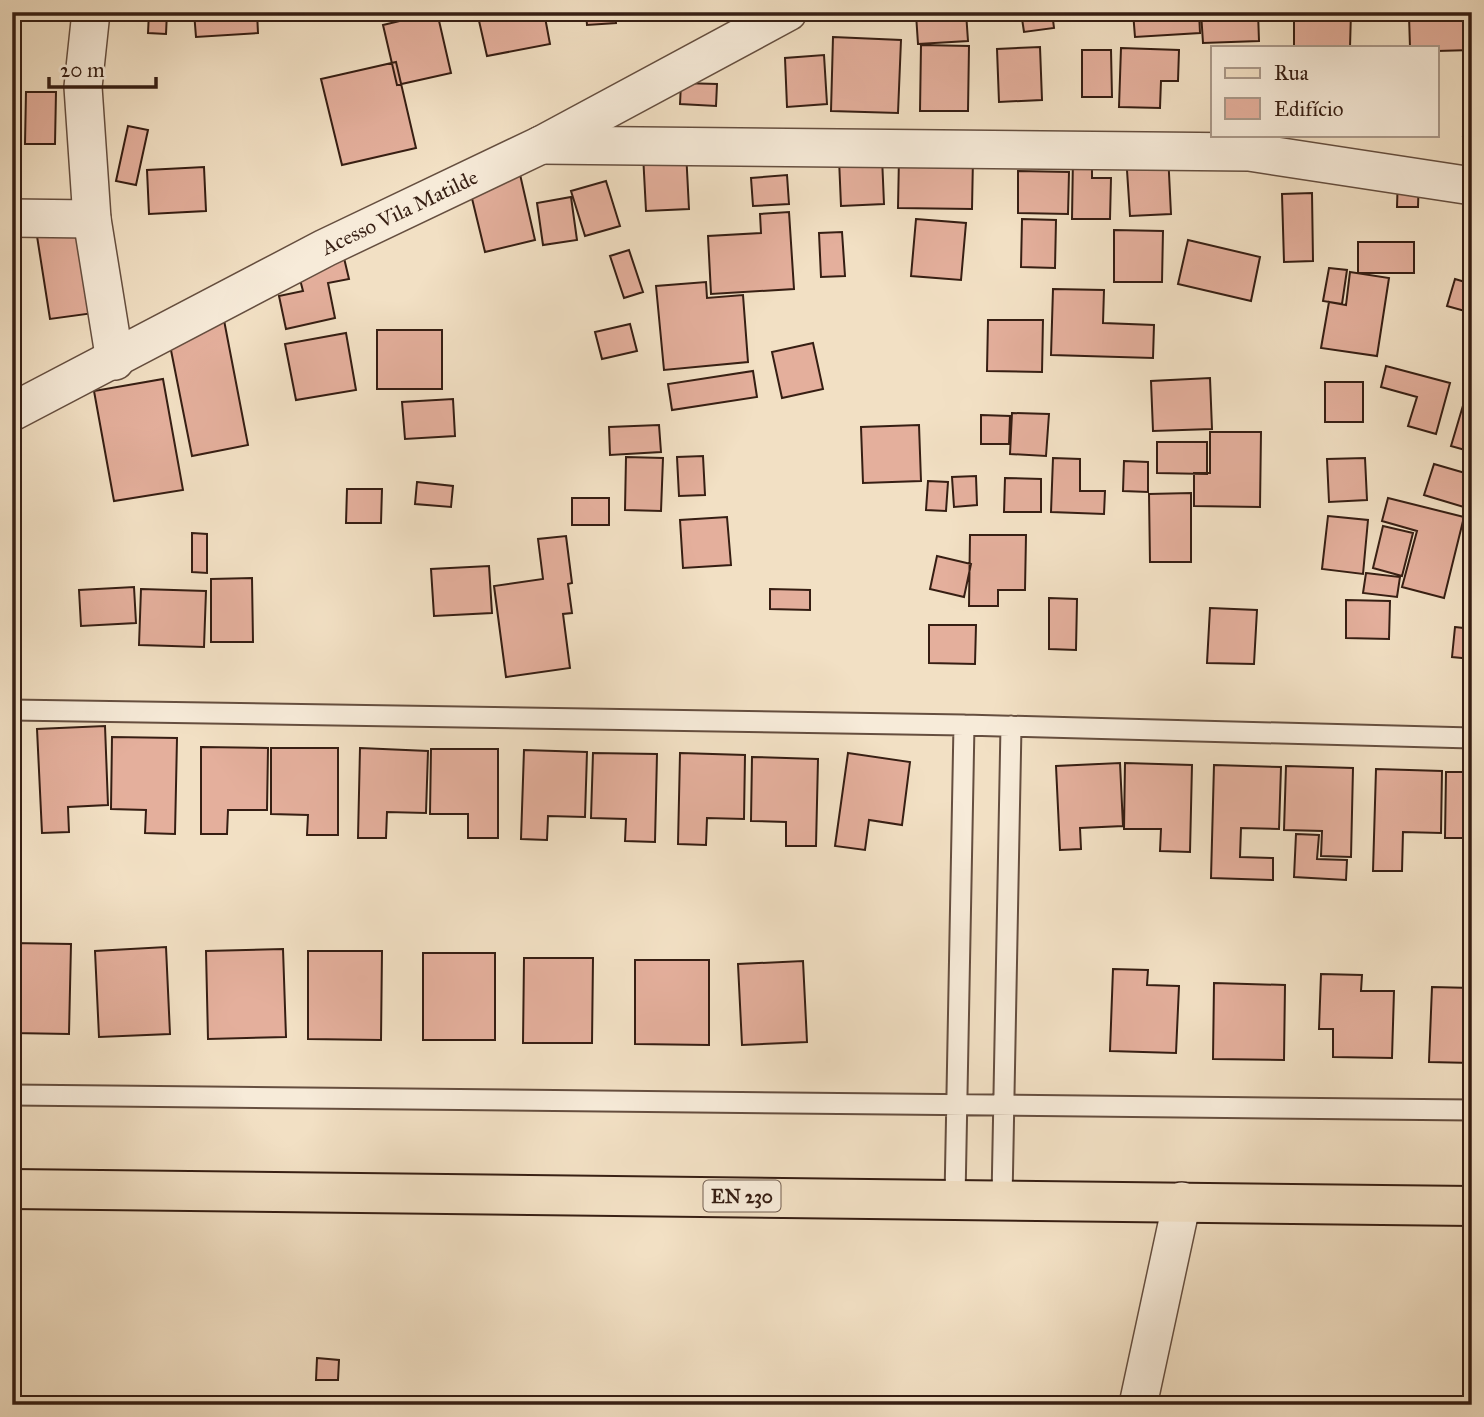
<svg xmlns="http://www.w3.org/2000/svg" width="1484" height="1417" viewBox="0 0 1484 1417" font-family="'IM FELL Great Primer',serif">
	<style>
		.building { fill: #e4af9c; stroke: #361e13; stroke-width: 2 }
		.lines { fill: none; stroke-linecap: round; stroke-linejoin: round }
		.service-casing { stroke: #654e3f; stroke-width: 23 }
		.minor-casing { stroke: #654e3f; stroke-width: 40 }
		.primary-casing { stroke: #361e13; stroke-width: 42 }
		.service { stroke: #f7ebd9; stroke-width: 19 }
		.minor { stroke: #f7ebd9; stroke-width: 37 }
		.primary { stroke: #f2e0c4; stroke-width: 38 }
		.labels { text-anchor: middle; stroke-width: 5; stroke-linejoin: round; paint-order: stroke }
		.shield { fill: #f7ebd9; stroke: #705c4e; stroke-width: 2 }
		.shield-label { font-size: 19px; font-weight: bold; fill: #361e13 }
		.street-label { font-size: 21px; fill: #361e13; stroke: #f7ebd9 }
	</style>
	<rect width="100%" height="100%" fill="#f2e0c4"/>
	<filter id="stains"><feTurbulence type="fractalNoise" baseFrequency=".00286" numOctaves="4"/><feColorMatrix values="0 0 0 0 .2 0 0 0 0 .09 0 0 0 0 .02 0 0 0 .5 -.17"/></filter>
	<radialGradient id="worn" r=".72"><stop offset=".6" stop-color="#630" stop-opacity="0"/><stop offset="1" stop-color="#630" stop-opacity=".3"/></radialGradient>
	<path class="building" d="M149 12H167L166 34 148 33Z
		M194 12H257L258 33 196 37Z
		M437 12 451 73 397 85 383 25Z
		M477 12H544L550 44 487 56Z
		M586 12H615L616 23 587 25Z
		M966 12 968 41 918 44 916 14Z
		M1021 12H1052L1054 28 1024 32Z
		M1133 12H1199L1200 33 1135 37Z
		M1201 12H1258L1259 41 1203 43Z
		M1294 12H1351L1350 47H1294Z
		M1471 14 1472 50 1437 51V47H1410L1409 16Z
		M833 37 901 40 898 113 831 111Z
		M921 45 969 46 968 111H920Z
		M1040 47 1042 100 999 102 997 49Z
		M1121 48 1179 50 1178 81H1161L1160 108 1119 107Z
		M1082 50H1111L1112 97H1082Z
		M824 55 827 104 787 107 785 58Z
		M396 62 416 148 342 165 321 79Z
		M1472 82V138L1463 136Z
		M681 83 717 84 716 106 680 104Z
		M26 92H56L55 144H25Z
		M12 124H16L14 172H12Z
		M128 126 148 130 136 185 116 181Z
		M686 151 689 209 646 211 643 154Z
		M1168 153 1171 214 1130 216 1126 155Z
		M882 157 884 204 841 206 839 159Z
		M899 157 973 158 972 209 898 208Z
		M1073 157H1092V178H1111L1110 219H1072Z
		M204 167 206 211 149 214 147 170Z
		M519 170 535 240 485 252 468 182Z
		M1018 171 1069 172 1068 214 1018 213Z
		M787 175 789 204 753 206 751 178Z
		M1398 175H1419L1418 207H1397Z
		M606 181 620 226 585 236 571 191Z
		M1312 193 1313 261 1284 262 1282 194Z
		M571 197 577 240 543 245 537 203Z
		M77 210 94 313 50 319 34 217Z
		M789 212 794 289 711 294 708 236 761 233 760 214Z
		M916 219 966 223 961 280 911 276Z
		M1022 219 1056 220 1055 268 1021 267Z
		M1114 230 1163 231 1162 282H1114Z
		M842 232 845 276 821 277 819 233Z
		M1188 240 1260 257 1251 301 1178 284Z
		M1358 242H1414V273H1358Z
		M629 250 643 292 624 298 610 256Z
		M344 258 349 279 328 283 335 318 286 329 279 296 303 291 297 268Z
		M1329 268 1347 270 1342 304 1323 301Z
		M1350 272 1389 278 1377 356 1321 348 1329 302 1346 305Z
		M1455 279 1472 284V313L1447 306Z
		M706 282 707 298 743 295 748 362 664 370 656 286Z
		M1053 289 1104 290 1103 323 1154 325 1153 358 1051 355Z
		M223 315 248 445 192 456 166 325Z
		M988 320H1043L1042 372 987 371Z
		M630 324 637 351 602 359 595 332Z
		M377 330H442V389H377Z
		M346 333 356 390 296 400 285 344Z
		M813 343 823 389 782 398 772 352Z
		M1386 366 1450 383 1436 434 1408 426 1417 397 1381 387Z
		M753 371 757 397 672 410 668 384Z
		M1210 378 1212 429 1153 431 1151 381Z
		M163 379 183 490 114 501 94 391Z
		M1325 382H1363V422H1325Z
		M1467 392 1472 394V452L1451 446Z
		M453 399 455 436 405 439 402 402Z
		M1012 413 1049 414 1046 456 1010 454Z
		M981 415 1010 416 1009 444H981Z
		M659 425 661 452 610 455 609 427Z
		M919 425 921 481 863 483 861 427Z
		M1210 432H1261L1260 507 1194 506V473H1210Z
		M1157 442H1207V474L1157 473Z
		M703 456 705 495 679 496 677 457Z
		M626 457 663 458 661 511 625 510Z
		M1053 458 1080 459V491H1105L1104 514 1051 512Z
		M1365 458 1367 500 1329 502 1327 459Z
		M1124 461 1148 462V492L1123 491Z
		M1434 464 1472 475 1467 508 1424 495Z
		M976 476 977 505 954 507 952 477Z
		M1005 478 1041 479V512H1004Z
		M928 481 948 482 946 511 926 510Z
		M417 482 453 486 451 507 415 504Z
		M347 489H382L381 523H346Z
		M1191 493V562H1150L1149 494Z
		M572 498H609V525H572Z
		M1388 498 1464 517 1444 598 1402 587 1417 531 1382 521Z
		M1328 516 1368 520 1363 574 1322 569Z
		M727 517 731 565 683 568 680 520Z
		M1383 526 1413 533 1402 576 1373 568Z
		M192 533 207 534V573L192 572Z
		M970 535H1026L1025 590H998V606H969Z
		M566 536 572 583 568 584 572 613 563 614 570 668 506 677 494 586 543 579 538 539Z
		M937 556 971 564 964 597 930 589Z
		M489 566 492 613 434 616 431 569Z
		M1366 573 1400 577 1397 597 1363 593Z
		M252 578 253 642H211V579Z
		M134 587 136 623 81 626 79 590Z
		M141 589 206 591 204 647 139 645Z
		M770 589 810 590V610L770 609Z
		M1049 598 1077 599 1076 650 1049 649Z
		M1346 600 1390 601 1389 639 1346 638Z
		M1210 608 1257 610 1254 664 1207 663Z
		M929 625H976L975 664 929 663Z
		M1455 627 1472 629V659L1452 657Z
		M105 726 108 805 68 807 69 832 42 833 37 729Z
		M112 737 177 738 175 834 145 833 146 810 111 809Z
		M12 740H18L15 829H12Z
		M201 747 268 748 267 810H228L227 834H201Z
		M271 748H338V835H307L308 815 271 814Z
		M360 748 428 751 426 813 387 812 386 838H358Z
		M431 749H498V838H468V814H430Z
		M524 750 587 752 585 817 548 816 547 840 521 839Z
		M593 753 657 754 655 842 625 841 626 819 591 818Z
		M680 753 745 755 744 819 707 818 706 845 678 844Z
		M848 753 910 762 902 825 869 820 865 850 835 846Z
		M752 757 818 759 816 846H786V822L751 821Z
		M1120 763 1123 826 1080 828 1081 849 1060 850 1056 766Z
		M1125 763 1192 765 1190 852 1160 851 1161 829H1124Z
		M1214 765 1281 767 1279 829 1241 828 1240 857 1273 858V880L1211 878Z
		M1286 766 1353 768 1351 857 1321 856 1322 831 1284 830Z
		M1376 769 1442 771 1441 833 1403 832 1402 871H1373Z
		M1446 772H1472V838H1445Z
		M1296 834 1319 835 1317 859 1347 860 1346 880 1294 877Z
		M12 943 71 944 69 1034 12 1033Z
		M166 947 170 1034 99 1037 95 951Z
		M283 949 286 1037 208 1039 206 951Z
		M308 951H382L381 1040 308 1039Z
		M423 953H495V1040H423Z
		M524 958H593L592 1043H523Z
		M635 960H709V1045L635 1044Z
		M803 961 807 1042 742 1045 738 964Z
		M1113 969 1148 970 1147 985 1179 986 1176 1053 1110 1051Z
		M1321 974 1362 975 1361 991H1394L1392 1058 1333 1057V1029H1319Z
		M1214 983 1285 985 1284 1060 1213 1059Z
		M1432 987 1472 988V1063L1429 1062Z
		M317 1358 339 1360 338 1380H316Z
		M514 1397 627 1401V1405H514Z"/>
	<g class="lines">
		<g class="service-casing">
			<path id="service" d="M12 710 964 725 1472 738
				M12 1095 1472 1110
				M955 1198 964 725
				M1002 1199 1011 726"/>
		</g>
		<g class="minor-casing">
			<g id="minor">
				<path d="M91 12 83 87 92 219 115 361"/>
				<path d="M541 145 1249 152 1472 186"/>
				<path d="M12 218 92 219"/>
				<path id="s1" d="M12 412 325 248 541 145 788 12"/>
				<path d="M1138 1405 1182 1201"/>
			</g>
		</g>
		<g class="primary-casing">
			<path id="primary" d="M12 1189 1472 1206"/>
		</g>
		<use href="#service" class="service"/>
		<use href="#minor" class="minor"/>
		<use href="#primary" class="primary"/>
	</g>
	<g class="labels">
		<rect class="shield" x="703.5" y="1180.5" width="77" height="31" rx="5"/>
		<g class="shield-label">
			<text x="742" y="1203">EN 230</text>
		</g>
		<g class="street-label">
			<text dy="7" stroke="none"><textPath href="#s1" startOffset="436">Acesso Vila Matilde</textPath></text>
		</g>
	</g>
	<rect width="1484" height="1417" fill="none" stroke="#f2e0c4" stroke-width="42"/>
	<rect x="14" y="14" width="1456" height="1389" fill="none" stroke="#361e13" stroke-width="3.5"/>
	<rect x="21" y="21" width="1442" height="1375" fill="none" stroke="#361e13" stroke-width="2"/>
	<rect x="1211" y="46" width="228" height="91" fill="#f7ebd9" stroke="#aa998a" stroke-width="2"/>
	<rect x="1225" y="68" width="35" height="10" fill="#f2e0c4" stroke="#aa998a" stroke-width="2"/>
	<text x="1274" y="80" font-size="21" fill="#361e13">Rua</text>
	<rect x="1225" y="98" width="35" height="21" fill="#e4af9c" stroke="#aa998a" stroke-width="2"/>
	<text x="1274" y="116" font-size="21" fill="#361e13">Edifício</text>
	<path d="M49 77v10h107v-10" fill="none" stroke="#361e13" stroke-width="3.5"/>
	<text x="60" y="77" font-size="21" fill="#361e13" stroke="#f7ebd9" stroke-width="5" paint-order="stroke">20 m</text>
	<rect width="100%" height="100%" filter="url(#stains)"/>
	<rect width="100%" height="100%" fill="url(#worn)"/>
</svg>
